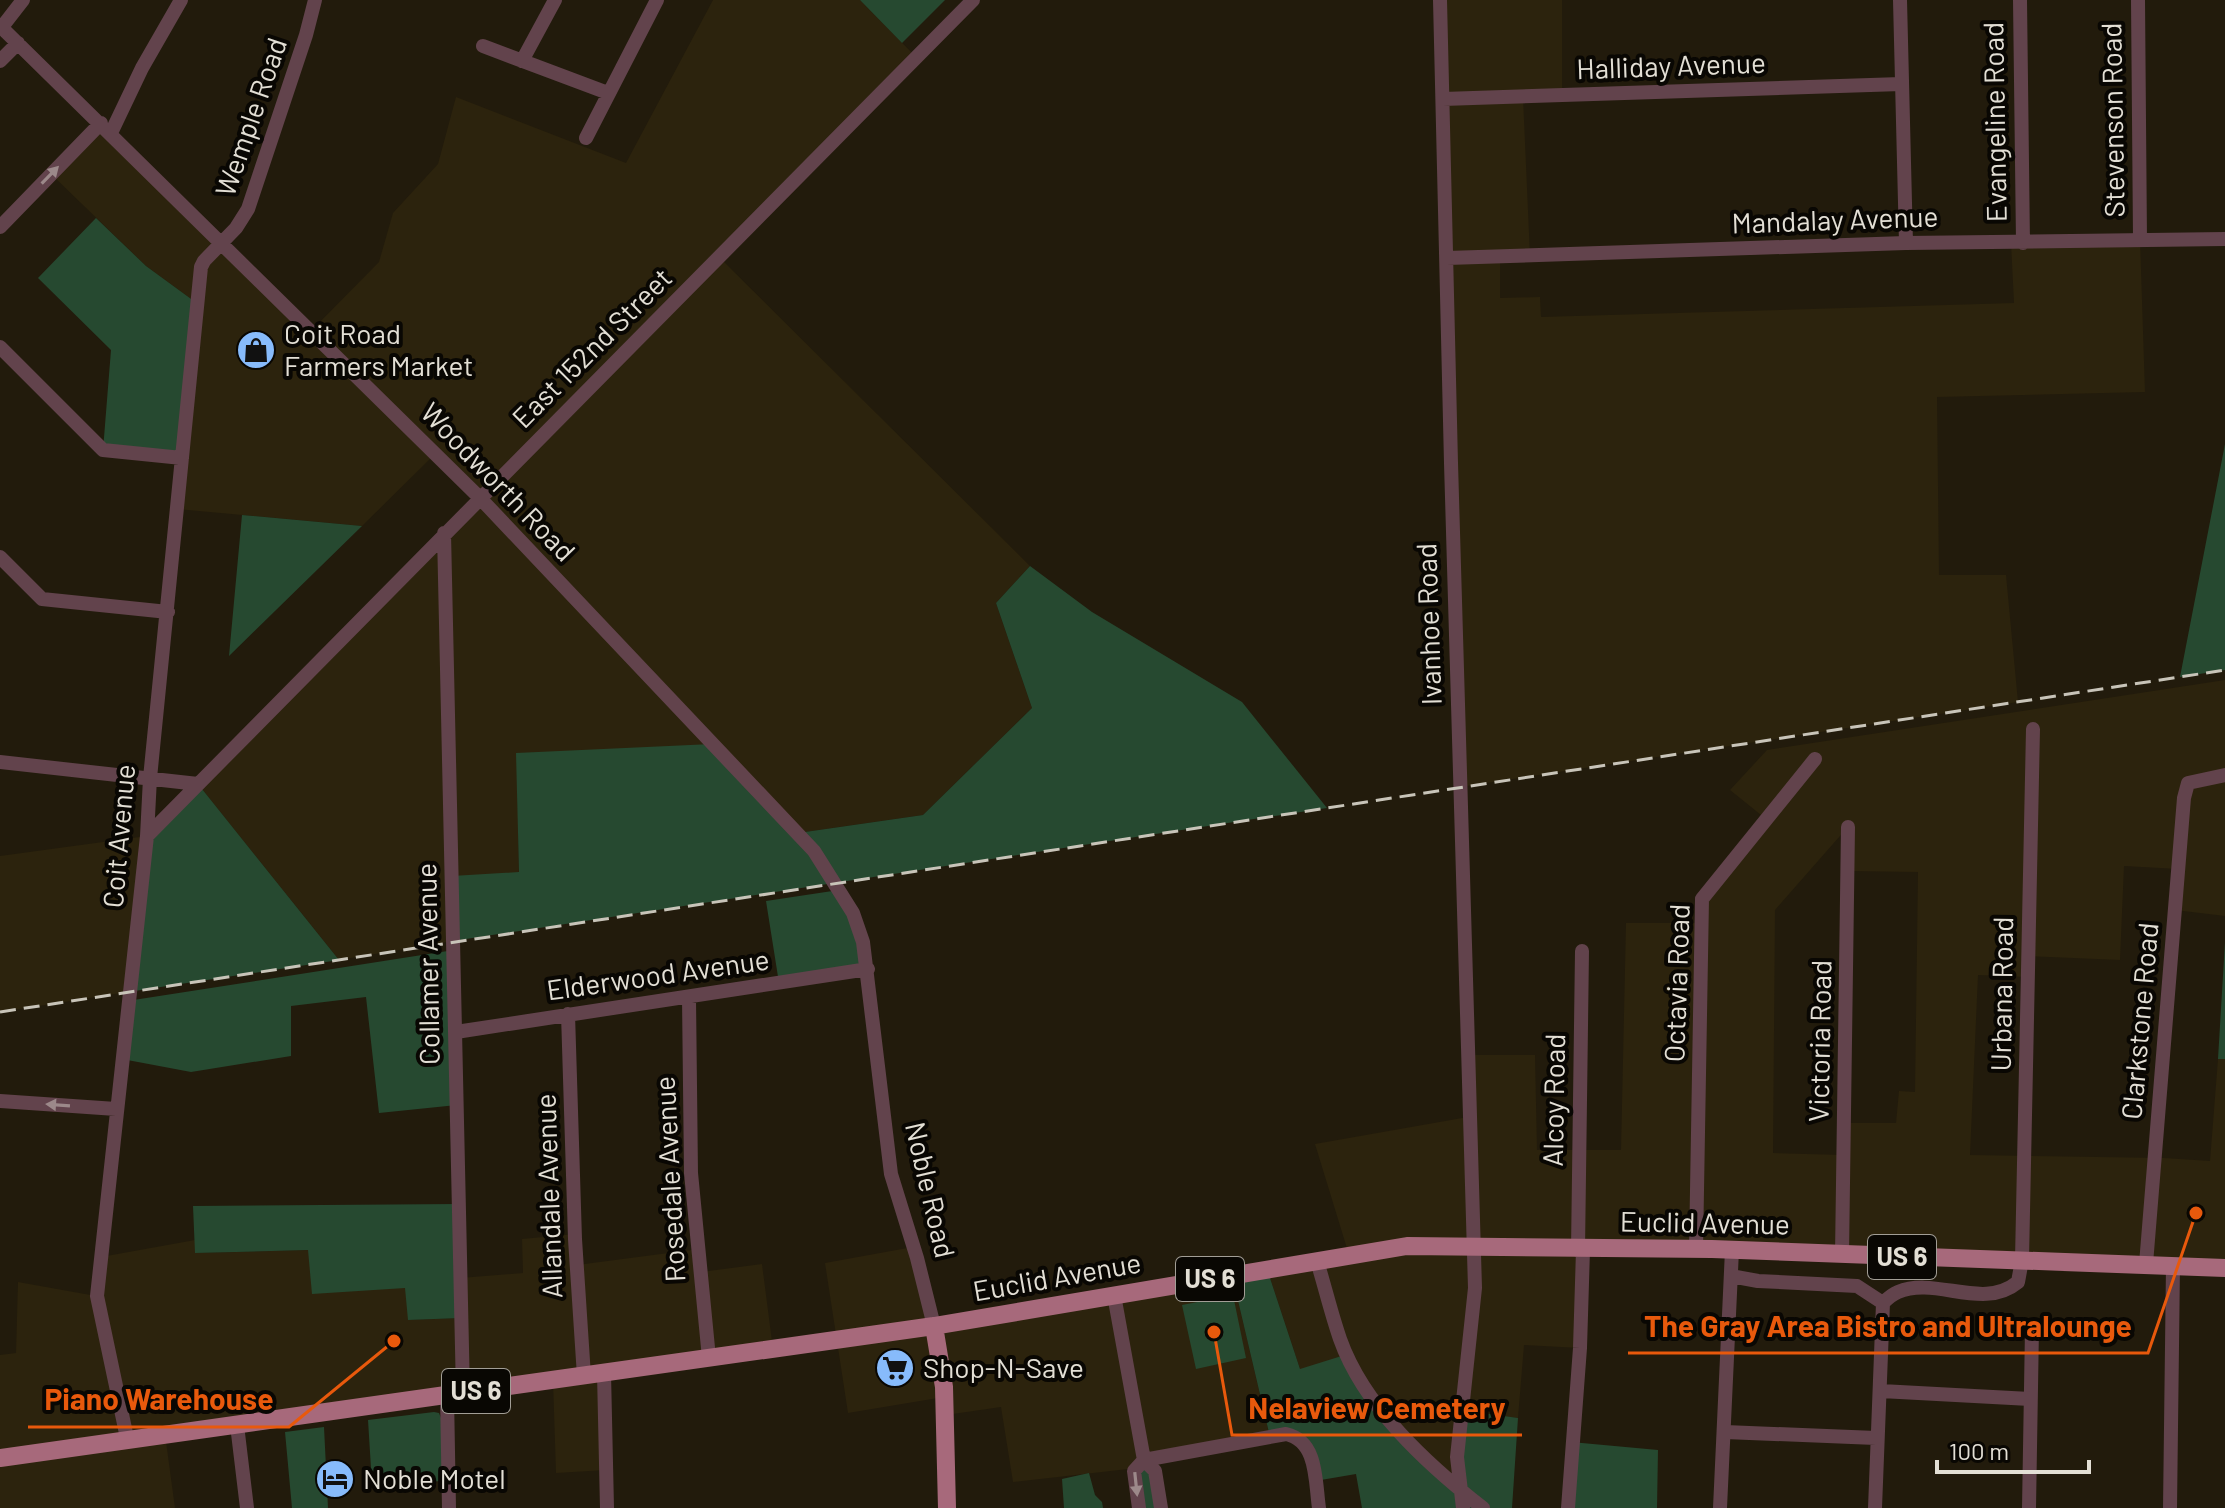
<svg xmlns="http://www.w3.org/2000/svg" width="2225" height="1508" viewBox="0 0 2225 1508" font-family="Barlow,sans-serif">
	<style>
		.built { fill: #2c230d; fill-rule: evenodd }
		.green { fill: #264930 }
		.lines { fill: none; stroke-linecap: round; stroke-linejoin: round }
		.minor { stroke: #62434c; stroke-width: 14 }
		.major { stroke: #a7697b; stroke-width: 18 }
		.rail { stroke: #c8c4b9; stroke-width: 3; stroke-dasharray: 16 8; stroke-linecap: butt }
		.oneway { fill: #9c898a }
		.labels { text-anchor: middle; stroke-width: 8; stroke-linejoin: round; paint-order: stroke }
		.shield { fill: #090703; stroke: #a29e96; stroke-width: 2 }
		.shield-label { font-size: 26px; font-weight: bold; fill: #e3dfd5 }
		.street-label { font-size: 28px; fill: #e3dfd5; stroke: #090703 }
		.poi-label { font-size: 28px; fill: #e3dfd5; stroke: #090703; text-anchor: start }
		.leader { fill: none; stroke: #e8590c; stroke-width: 3 }
		.callout-dot { fill: #e8590c; stroke: #090703; stroke-width: 3 }
		.callout-label { font-size: 30px; text-anchor: middle; font-weight: bold; fill: #e8590c; stroke: #090703; stroke-width: 8; stroke-linejoin: round; paint-order: stroke }
	</style>
	<rect width="100%" height="100%" fill="#221b0c"/>
	<path class="built" d="M713 0H860L916 57 719 257 1030 566 996 603 1032 708 923 815 798 833 517 753 519 873 453 941 339 960 198 784 480 498 435 454 362 526 177 509 198 304 146 266 51 174 101 123 311 331 379 262 393 213 438 164 456 97 626 163Z
		M1440 0H1562V95L1523 97 1530 256 1500 257V298L1540 297 1541 317 2014 303 2011 243 2140 239 2145 392 1937 397 1939 575H2006L2018 702 1460 787Z
		M2225 680V916L2175 910 2178 869 2124 866 2120 960 2029 956 2028 977 1978 975 1970 1155 2164 1158 2210 1161 2218 1059H2225V1268L1583 1250 1580 1348 1524 1345 1518 1418 1462 1411 1459 1489 1300 1369 1267 1269 1349 1255 1315 1144 1468 1117 1467 1055H1535L1537 1150H1621L1626 923H1701L1702 899 1766 819 1730 790 1767 750ZM1847 828 1848 871 1918 872 1915 1092 1899 1091 1896 1123H1845L1844 1155 1773 1153 1775 910Z
		M147 836 128 992 0 1012V856Z
		M575 1234 577 1265 699 1249 701 1272 762 1264 773 1349 604 1373 606 1470 556 1473 553 1381 165 1434 175 1508H0V1355L16 1353 18 1282 96 1296 101 1257 195 1240V1253L309 1250 406 1288 409 1320 461 1318 460 1278 523 1273 522 1239Z
		M913 1247 934 1326 1232 1275 1270 1437 1137 1468 1013 1482 1001 1407 946 1415 944 1397 848 1413 825 1263Z"/>
	<path class="green" d="M860 0H945L902 43Z
		M96 218 146 266 198 304 182 458 103 450 111 350 38 278Z
		M2225 444V670L2180 677Z
		M242 515 362 526 229 656Z
		M1030 566 1092 612 1242 702 1327 808 453 941 452 876 519 872 516 753 712 744 798 833 923 815 1032 708 996 603Z
		M198 784 339 960 128 992 147 836Z
		M839 890 868 969 779 983 766 901Z
		M2225 942V1059H2218Z
		M454 950 457 1105 379 1113 366 997 291 1006V1056L191 1072 122 1059 127 1001Z
		M459 1204 461 1318 408 1320 405 1288 312 1294 308 1250 195 1253 193 1206Z
		M1267 1269 1300 1369 1348 1354 1370 1395 1458 1488 1462 1410 1518 1418 1512 1508H1362L1356 1474 1315 1481 1303 1442 1270 1437 1232 1275Z
		M1233 1295 1246 1358 1196 1369 1182 1305Z
		M434 1412 439 1413 441 1418 444 1481 372 1484 368 1420Z
		M324 1427 328 1508H292L285 1432Z
		M1571 1442 1658 1450 1657 1508H1568Z
		M1144 1460 1161 1508H1139L1134 1471Z
		M1089 1473 1095 1495 1102 1502 1103 1508H1064L1062 1479Z"/>
	<g class="lines">
		<path class="minor" d="M1440 0 1451 463 1475 1288 1457 1457 1463 1508
			M1900 0 1906 243
			M2020 0 2023 243
			M2138 0 2140 239
			M0 26 480 498 814 851 853 913 863 942 891 1174 917 1258 934 1326
			M2 27 23 0
			M483 46 608 93
			M0 61 18 43
			M522 61 555 0
			M1443 99 1901 84
			M111 133 142 68 181 0
			M586 138 657 0
			M0 227 101 123
			M1447 258 1906 243 2225 239
			M0 347 103 450 182 458
			M444 533 463 1393
			M0 557 42 599 168 612
			M0 762 198 784
			M147 836 973 0
			M689 998 691 1173 709 1358
			M568 1014 575 1239 584 1376
			M456 1032 868 969
			M0 1101 116 1109
			M1696 1249 1702 899 1815 759
			M1578 1250 1582 951
			M1842 1255 1848 827
			M1317 1261C1325 1287 1331 1313 1340 1339 1364 1407 1428 1465 1483 1508
			M2146 1264 2184 798 2188 783 2225 775
			M1731 1276 1758 1281 1857 1286 1883 1303
			M1114 1295 1144 1460 1286 1434C1318 1441 1315 1481 1319 1508
			M604 1373 607 1508
			M1881 1391 2030 1399
			M447 1395 449 1508
			M237 1425 247 1508
			M1725 1432 1876 1438
			M127 1438 97 1296 147 836 150 778 201 267 204 261 236 228 248 209 306 35 315 0
			M1139 1508 1134 1471 1144 1460 1155 1471 1161 1508
			M1568 1508 1580 1348 1583 1250
			M1720 1508 1732 1250
			M1875 1508 1883 1303C1887 1299 1893 1294 1898 1292 1936 1276 1983 1311 2018 1282L2022 1260 2033 729
			M2029 1508 2032 1328
			M2170 1508 2173 1265"/>
		<path class="major" d="M934 1326 944 1387 947 1508
			M0 1458 934 1326 1407 1246 1712 1249 2225 1268"/>
		<path class="rail" d="M0 1012 2225 670"/>
	</g>
	<defs><path id="oneway-solid" d="M-6-.8H1V-3.2L6.5 0L1 3.2V.8H-6Z" transform="scale(2)"/></defs>
	<g class="oneway">
		<use href="#oneway-solid" transform="translate(50 175) rotate(-46)"/>
		<use href="#oneway-solid" transform="translate(58 1105) rotate(-176)"/>
		<use href="#oneway-solid" transform="translate(1136 1484) rotate(84)"/>
	</g>
	<defs>
		<g id="shop-disc" transform="scale(2)"><circle r="9.5" fill="#87bbfb" stroke="#090703"/><path d="M-5-2.5h2.3a2.7 3.5 0 0 1 5.4 0H5L5.5 6h-11ZM-1.5-2.5h3a1.5 2.3 0 0 0-3 0Z" fill="#111"/></g>
		<g id="supermarket-disc" transform="scale(2)"><circle r="9.5" fill="#87bbfb" stroke="#090703"/><path d="M-6-5.5h2.5l.6 2H6L4.5 2H-2.5L-4.4-4H-6ZM-1.5 3.2a1.3 1.3 0 1 0 .1 0ZM3 3.2a1.3 1.3 0 1 0 .1 0Z" fill="#111"/></g>
		<g id="hotel-disc" transform="scale(2)"><circle r="9.5" fill="#87bbfb" stroke="#090703"/><path d="M-6-4.5h1.5V1H6V5H4.5V3h-9V5H-6ZM-4 0a1.8 1.8 0 1 1 3.6 0ZM.5 0V-2.5h3Q6-2.5 6 0Z" fill="#111"/></g>
	</defs>
	<g fill-rule="evenodd">
		<use href="#shop-disc" x="256" y="350"/>
		<use href="#supermarket-disc" x="895" y="1368"/>
		<use href="#hotel-disc" x="335" y="1479"/>
	</g>
	<g class="labels">
		<g class="shield">
			<rect x="1868" y="1235" width="68" height="44" rx="6"/>
			<rect x="1176" y="1257" width="68" height="44" rx="6"/>
			<rect x="442" y="1369" width="68" height="44" rx="6"/>
		</g>
		<g class="shield-label">
			<text x="1902" y="1266">US 6</text>
			<text x="1210" y="1288">US 6</text>
			<text x="476" y="1400">US 6</text>
		</g>
		<g class="street-label">
			<text transform="translate(1671 66) rotate(-2)" y="10">Halliday Avenue</text>
			<text transform="translate(251 117) rotate(-71)" y="10">Wemple Road</text>
			<text transform="translate(2113 120) rotate(-91)" y="10">Stevenson Road</text>
			<text transform="translate(1995 122) rotate(-91)" y="10">Evangeline Road</text>
			<text transform="translate(1835 220) rotate(-2)" y="10">Mandalay Avenue</text>
			<text transform="translate(592 348) rotate(-45)" y="10">East 152nd Street</text>
			<text transform="translate(498 482) rotate(46)" y="10">Woodworth Road</text>
			<text transform="translate(1429 624) rotate(-92)" y="10">Ivanhoe Road</text>
			<text transform="translate(119 836) rotate(-85)" y="10">Coit Avenue</text>
			<text transform="translate(428 964) rotate(-91)" y="10">Collamer Avenue</text>
			<text transform="translate(658 975) rotate(-8)" y="10">Elderwood Avenue</text>
			<text transform="translate(1677 983) rotate(-88)" y="10">Octavia Road</text>
			<text transform="translate(2002 994) rotate(-89)" y="10">Urbana Road</text>
			<text transform="translate(2140 1021) rotate(-85)" y="10">Clarkstone Road</text>
			<text transform="translate(1820 1041) rotate(-89)" y="10">Victoria Road</text>
			<text transform="translate(1554 1100) rotate(-89)" y="10">Alcoy Road</text>
			<text transform="translate(670 1179) rotate(-93)" y="10">Rosedale Avenue</text>
			<text transform="translate(930 1190) rotate(77)" y="10">Noble Road</text>
			<text transform="translate(549 1196) rotate(-92)" y="10">Allandale Avenue</text>
			<text transform="translate(1705 1223) rotate(1)" y="10">Euclid Avenue</text>
			<text transform="translate(1057 1277) rotate(-10)" y="10">Euclid Avenue</text>
		</g>
		<g class="poi-label">
			<text x="284" y="344">Coit Road<tspan x="284" dy="32">Farmers Market</tspan></text>
			<text x="923" y="1378">Shop-N-Save</text>
			<text x="363" y="1489">Noble Motel</text>
		</g>
	</g>
	<path class="leader" d="M2196 1213L2148 1353H1628M394 1341L289 1427H28M1214 1332L1232 1435H1522"/>
	<g class="callout-dot">
		<circle cx="2196" cy="1213" r="8"/>
		<circle cx="394" cy="1341" r="8"/>
		<circle cx="1214" cy="1332" r="8"/>
	</g>
	<g class="callout-label">
		<text x="1888" y="1337">The Gray Area Bistro and Ultralounge</text>
		<text x="159" y="1410">Piano Warehouse</text>
		<text x="1377" y="1419">Nelaview Cemetery</text>
	</g>
	<path d="M1937 1460v12h152v-12" fill="none" stroke="#e3dfd5" stroke-width="4"/>
	<text x="1949" y="1460" font-size="24" fill="#e3dfd5" stroke="#090703" stroke-width="6" paint-order="stroke">100 m</text>
</svg>
